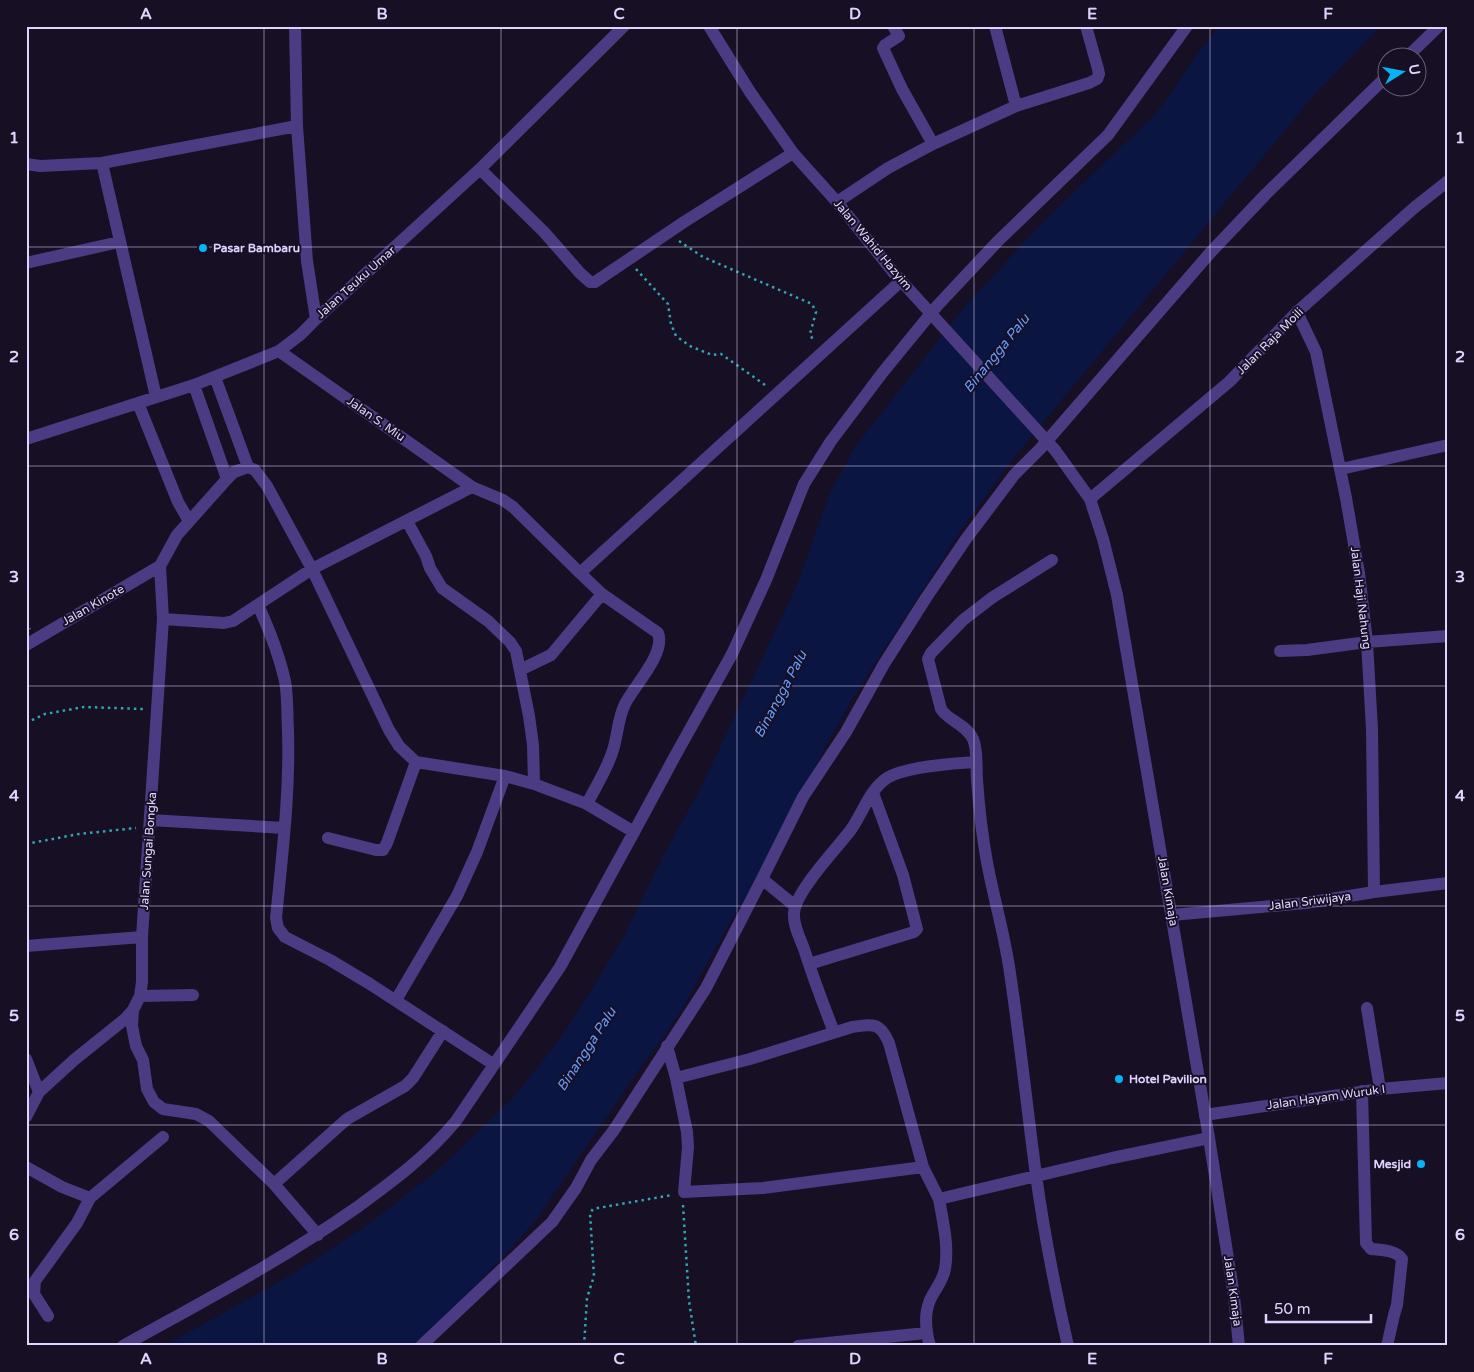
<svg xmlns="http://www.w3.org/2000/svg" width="1474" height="1372" viewBox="0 0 1474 1372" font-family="'Varela Round',sans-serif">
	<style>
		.water { fill: #0b1541 }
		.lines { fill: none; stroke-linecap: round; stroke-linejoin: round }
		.path { stroke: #32a4b3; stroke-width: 2.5; stroke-dasharray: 2.5 4; stroke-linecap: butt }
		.minor { stroke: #4b3b82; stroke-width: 12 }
		.tertiary { stroke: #4b3b82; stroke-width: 12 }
		.tertiary-bridge { stroke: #4b3b82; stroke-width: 12 }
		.grid { fill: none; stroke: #e0d4fe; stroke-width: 1; stroke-opacity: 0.55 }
		.poi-dot { fill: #06b3f7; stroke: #170f24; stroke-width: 2 }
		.labels { text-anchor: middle; stroke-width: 4; stroke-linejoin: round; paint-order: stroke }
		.street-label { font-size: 12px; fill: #e0d4fe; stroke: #170f24 }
		.poi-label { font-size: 12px; font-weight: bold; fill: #e0d4fe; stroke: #170f24; text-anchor: start }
		.water-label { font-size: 14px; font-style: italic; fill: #659afb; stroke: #170f24 }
		.neatline { fill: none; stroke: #e0d4fe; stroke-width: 2 }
		.grid-label { font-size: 16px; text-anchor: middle; font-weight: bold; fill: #e0d4fe }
	</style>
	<rect width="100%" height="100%" fill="#170f24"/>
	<path class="water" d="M1219 26H1381L1315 94 1013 459 968 520 858 690 827 743 783 836 724 933 682 1009 665 1035 643 1064 534 1223 465 1298 414 1346H164L296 1272 367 1225 439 1169 514 1097 556 1044 587 997 625 934 663 856 700 789 797 585 830 493 855 447 965 306 1043 222 1153 116 1164 103 1195 57Z"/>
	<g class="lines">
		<path class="path" d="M679 241 703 257 812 304 816 312 810 334 814 342
			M636 269 668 304 671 324 676 336 690 346 712 355 721 354 768 387
			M26 623 30 629
			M26 723 45 714 84 707 144 709
			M26 844 79 834 136 828
			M683 1205 689 1301 696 1346
			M584 1346 587 1298 594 1276 590 1213 593 1209 598 1208 672 1195"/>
		<path class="minor" d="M295 26 297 126 307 261 316 319
			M893 26 899 36 885 45 883 48 902 89 933 144
			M995 26 1016 106
			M1406 58 1439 26
			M102 163 156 397
			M26 164 40 166 102 163 297 126
			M480 169 544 232 580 273 590 282H595L684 222 793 153
			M837 202 888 168 933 144 1016 106 1089 83 1097 79 1099 74 1098 69 1086 26
			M26 263 119 242
			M1297 312 1316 352 1346 498 1359 573 1367 642 1372 729 1374 892
			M279 351 472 487
			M215 377 248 467
			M194 385 227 479
			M138 403 178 502 189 521
			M26 439 194 385 279 351 300 335 316 319 480 169 624 26
			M1341 469 1448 445
			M407 521 426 556 430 568 442 588 488 621 510 642 516 651 529 716 533 745 534 784
			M1052 560 993 597 963 620 931 653 928 659 941 709C947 720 966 724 973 739 978 751 976 767 977 780 979 808 982 835 987 862 994 900 1005 936 1010 973 1020 1040 1027 1108 1036 1175 1044 1233 1055 1289 1068 1346
			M580 573 602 594
			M258 605C269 629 279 654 285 681 288 697 287 714 288 731 290 793 282 856 276 918L278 928 285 937 330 960 370 984 493 1064
			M163 619 224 623 233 621 312 569 472 487 503 500 513 507 580 573 901 281
			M26 645 160 566 177 535 227 479 234 472 248 467 255 470 267 486 312 569 389 730 399 746 416 762 505 776 534 784 587 804 634 832
			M1280 651 1307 650 1367 642 1448 636
			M520 670 551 655 602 594 658 633C666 653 634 686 625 704 617 720 618 737 612 753 606 771 595 788 587 804
			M150 820 284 828
			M328 838 376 850H383L387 843 416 762
			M762 879 795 906
			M1172 915 1306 903 1374 892 1448 883
			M26 946 142 937
			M809 964 914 932 917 929 903 875 873 793
			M140 996 193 995
			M396 1000 457 896 477 852 505 776
			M1367 1008 1380 1089
			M133 1010 132 1026 136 1046 143 1060 147 1089 154 1102 163 1109 196 1114 209 1121 274 1184 318 1235
			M834 1032C823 1004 813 977 804 949 800 938 793 925 794 913 795 892 836 849 850 831 862 815 869 790 887 778 904 767 955 763 976 762
			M667 1046 676 1078
			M26 1059 39 1092
			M1362 1091 1366 1243 1371 1249C1381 1250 1396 1250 1402 1259L1397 1305 1394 1315 1387 1346
			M1205 1115 1380 1089 1448 1083
			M26 1117 39 1092 74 1060 125 1019 133 1010 140 996 142 982V937L163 619 160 566
			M26 1167 62 1187 90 1198 77 1223 35 1281 34 1294 48 1316
			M923 1167 763 1188 684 1192 688 1147 687 1132 676 1078 750 1059 852 1027C873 1024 880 1022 889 1043L923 1167 939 1199
			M274 1184 347 1119 405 1086 413 1078 443 1031
			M90 1198 163 1137
			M123 1346C202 1302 282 1260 356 1208 393 1181 426 1157 456 1121L560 967 634 832 675 756 732 654 766 580 804 484 831 441 883 372 937 306 998 241 1108 135 1187 26
			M421 1346 552 1222 576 1188 591 1160 614 1130 706 988 762 879 803 797 846 732 884 664 926 598 966 539 1014 475 1040 449 1210 253 1266 194 1386 77
			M798 1346 926 1333
			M930 1346C926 1332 924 1314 930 1300 935 1289 943 1281 945 1269 949 1246 943 1222 939 1199L1112 1158 1209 1138"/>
		<path class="tertiary" d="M709 26 750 92 793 153 837 202 894 273
			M1055 450 1090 499 1103 539 1117 595 1209 1138 1234 1296 1239 1346
			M1090 499 1229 382 1297 312 1415 207 1448 181"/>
		<path class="tertiary-bridge" d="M894 273 1055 450"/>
	</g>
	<path class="grid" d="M264 26V1346M501 26V1346M737 26V1346M974 26V1346M1210 26V1346M26 247H1448M26 466H1448M26 686H1448M26 906H1448M26 1125H1448"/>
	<g class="poi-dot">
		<circle cx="203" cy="248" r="5"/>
		<circle cx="1119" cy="1079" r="5"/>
		<circle cx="1421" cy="1164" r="5"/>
	</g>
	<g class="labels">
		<g class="street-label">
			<text transform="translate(873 245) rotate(50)" y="4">Jalan Wahid Hazyim</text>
			<text transform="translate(356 282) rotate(-42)" y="4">Jalan Teuku Umar</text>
			<text transform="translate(1270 341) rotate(-45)" y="4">Jalan Raja Moili</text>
			<text transform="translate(376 419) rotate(35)" y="4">Jalan S. Miu</text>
			<text transform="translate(1361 598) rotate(83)" y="4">Jalan Haji Nahung</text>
			<text transform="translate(93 605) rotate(-30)" y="4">Jalan Kinote</text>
			<text transform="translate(148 851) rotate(-86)" y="4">Jalan Sungai Bongka</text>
			<text transform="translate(1168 891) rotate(80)" y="4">Jalan Kimaja</text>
			<text transform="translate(1310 901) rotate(-7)" y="4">Jalan Sriwijaya</text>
			<text transform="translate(1326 1097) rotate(-8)" y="4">Jalan Hayam Wuruk I</text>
			<text transform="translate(1233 1291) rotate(82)" y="4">Jalan Kimaja</text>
		</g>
		<g class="poi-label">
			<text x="213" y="252">Pasar Bambaru</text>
			<text x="1129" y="1083">Hotel Pavilion</text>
			<text x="1411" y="1168" text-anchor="end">Mesjid</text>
		</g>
		<g class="water-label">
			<text transform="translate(996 353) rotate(-51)" y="5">Binangga Palu</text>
			<text transform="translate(780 694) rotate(-62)" y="5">Binangga Palu</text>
			<text transform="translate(586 1049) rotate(-57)" y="5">Binangga Palu</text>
		</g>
	</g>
	<rect width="1474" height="1372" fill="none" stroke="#170f24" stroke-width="55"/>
	<g transform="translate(1402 72) rotate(79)"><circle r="24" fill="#170f24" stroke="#675e7b"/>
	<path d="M0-4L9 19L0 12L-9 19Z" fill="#06b3f7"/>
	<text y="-8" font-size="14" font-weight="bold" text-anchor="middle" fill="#e0d4fe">U</text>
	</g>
	<path d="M1266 1314v8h105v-8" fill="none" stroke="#e0d4fe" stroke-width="2.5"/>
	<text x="1274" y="1314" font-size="15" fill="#e0d4fe" stroke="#170f24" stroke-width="4" paint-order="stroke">50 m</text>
	<rect x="28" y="28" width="1418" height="1316" class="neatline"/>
	<g class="grid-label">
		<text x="146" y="19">A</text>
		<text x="382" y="19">B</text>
		<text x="619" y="19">C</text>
		<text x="855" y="19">D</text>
		<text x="1092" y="19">E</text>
		<text x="1328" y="19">F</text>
		<text x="14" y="143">1</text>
		<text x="1460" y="143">1</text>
		<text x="14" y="362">2</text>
		<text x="1460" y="362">2</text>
		<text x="14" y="582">3</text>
		<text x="1460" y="582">3</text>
		<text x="14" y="801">4</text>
		<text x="1460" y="801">4</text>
		<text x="14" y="1021">5</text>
		<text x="1460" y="1021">5</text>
		<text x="14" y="1240">6</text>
		<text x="1460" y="1240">6</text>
		<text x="146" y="1364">A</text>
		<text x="382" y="1364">B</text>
		<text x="619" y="1364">C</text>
		<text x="855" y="1364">D</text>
		<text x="1092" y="1364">E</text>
		<text x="1328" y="1364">F</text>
	</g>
</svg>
